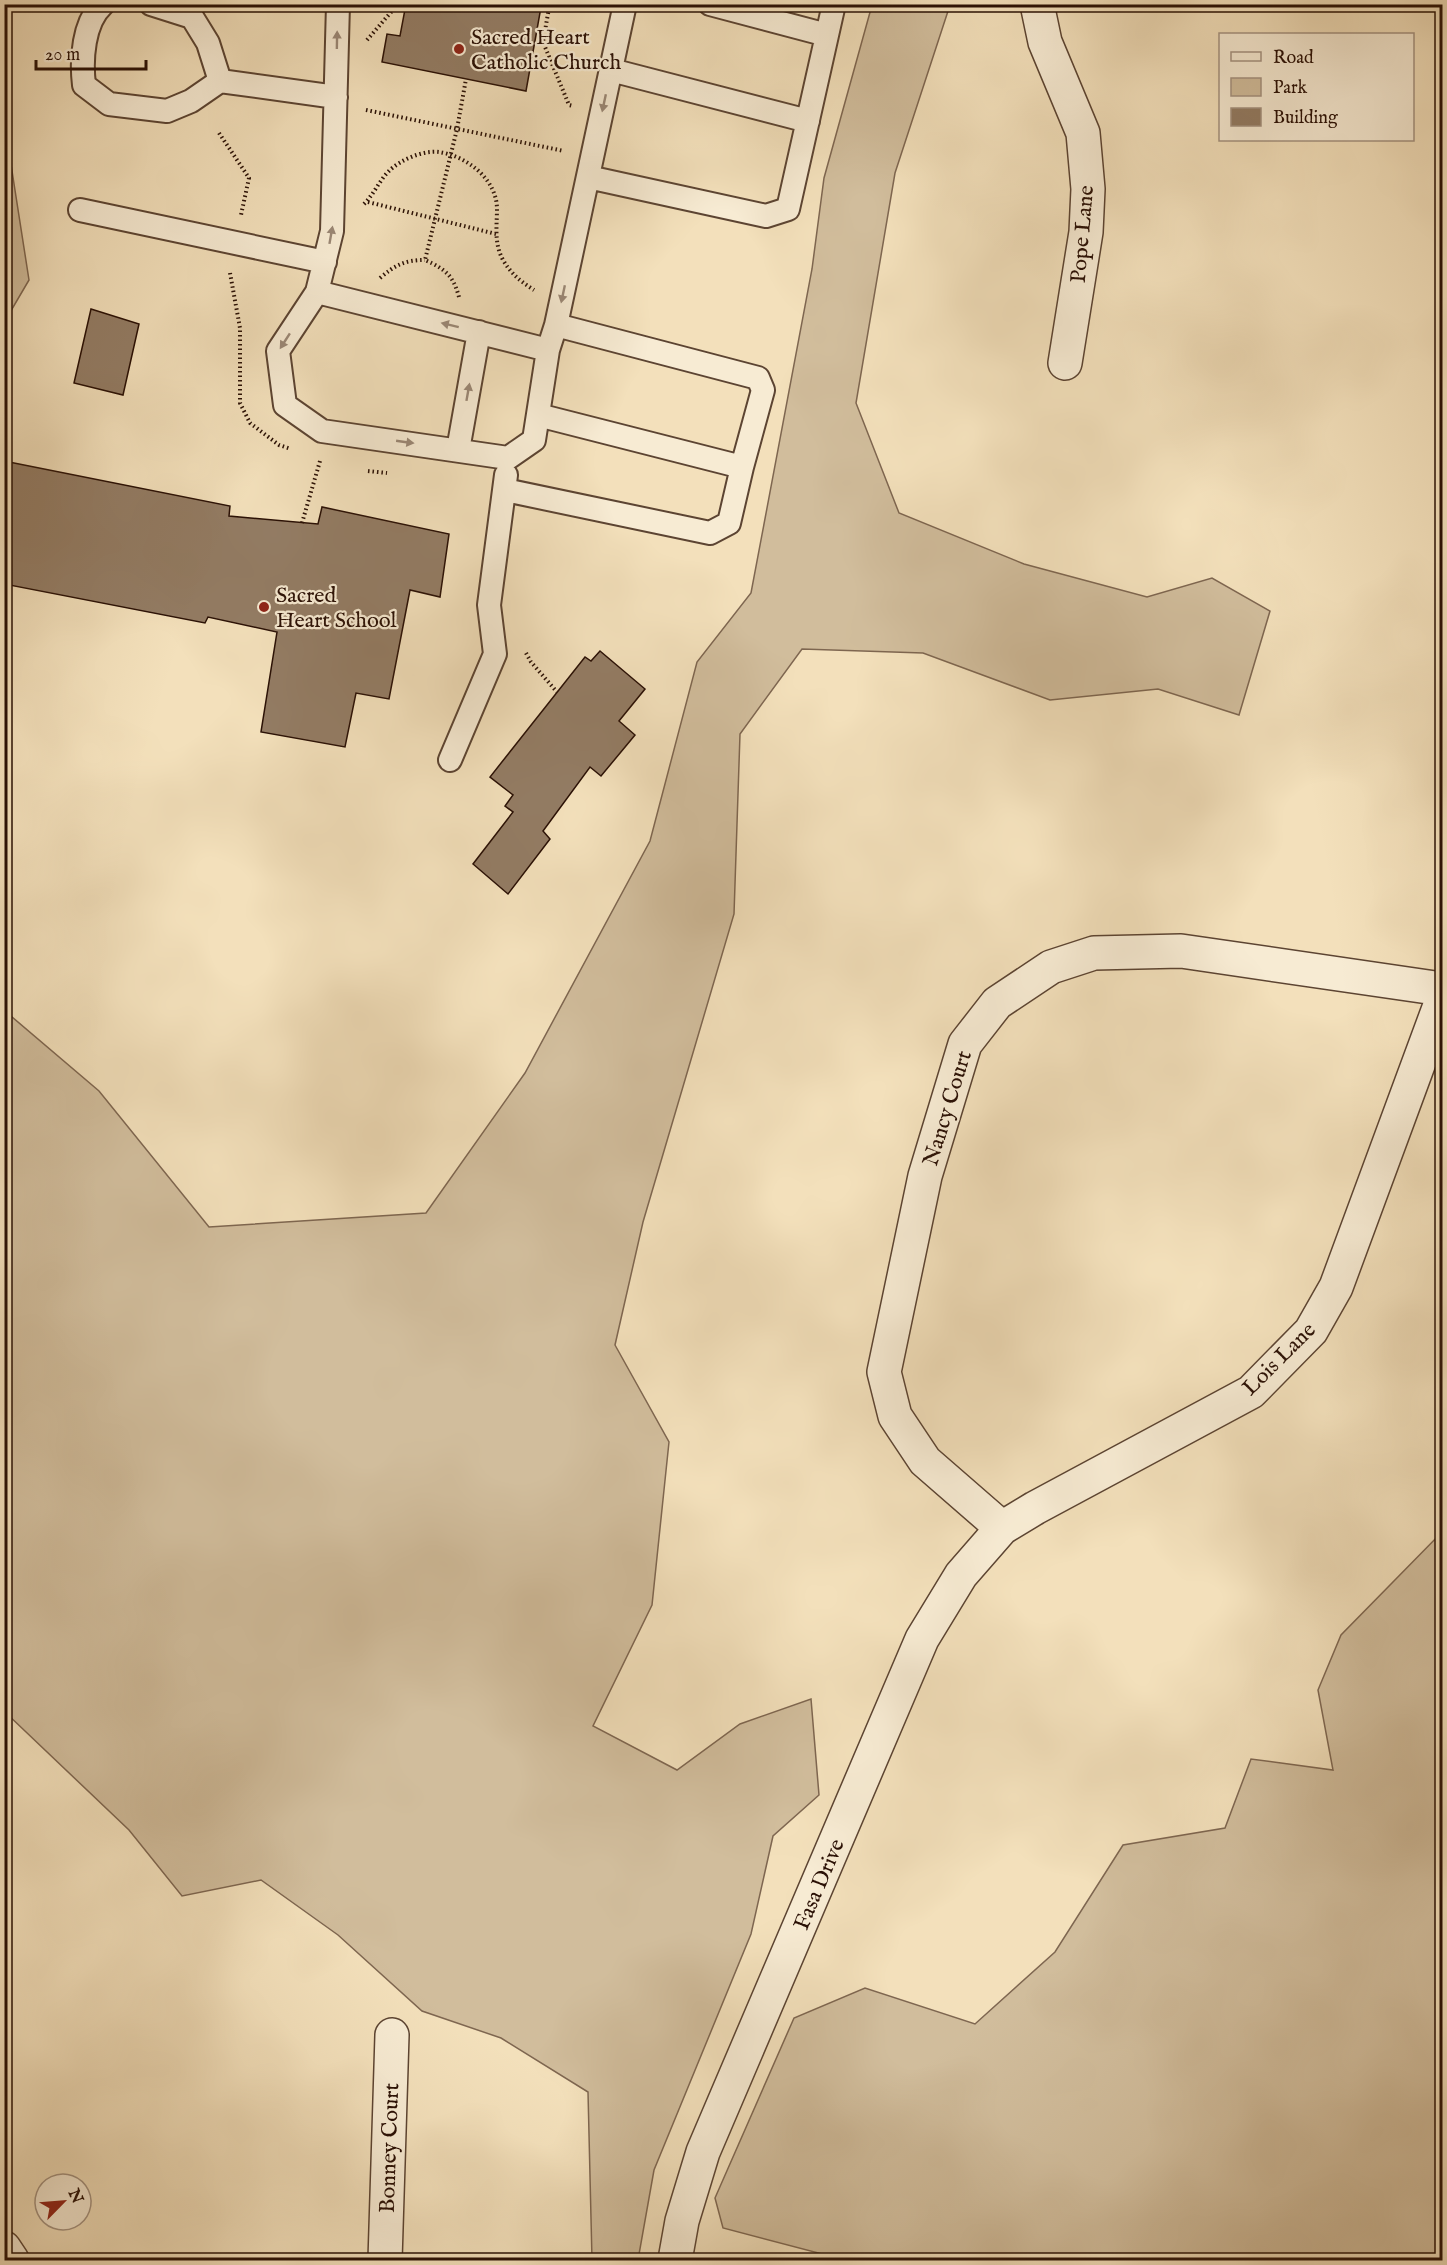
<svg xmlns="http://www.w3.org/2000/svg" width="1447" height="2265" viewBox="0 0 1447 2265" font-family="'IM FELL English',serif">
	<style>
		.green { fill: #d1bd9c; stroke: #7e6650; stroke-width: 1.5 }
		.building { fill: #937c64; stroke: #2a1005; stroke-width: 1.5 }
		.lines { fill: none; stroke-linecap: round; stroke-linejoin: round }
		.service-casing { stroke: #5c4432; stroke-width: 26 }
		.minor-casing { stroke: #5c4432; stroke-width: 36 }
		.path { stroke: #2a1005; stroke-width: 4; stroke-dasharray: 1.5 3; stroke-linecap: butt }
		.service { stroke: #f7ebd3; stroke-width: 22 }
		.minor { stroke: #f7ebd3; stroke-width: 33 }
		.oneway { fill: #9b8876 }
		.poi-dot { fill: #8f2418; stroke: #f7ebd3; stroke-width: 2 }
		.labels { text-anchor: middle; stroke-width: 4.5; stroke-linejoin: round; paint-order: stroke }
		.poi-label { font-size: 22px; fill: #2a1005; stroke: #f7ebd3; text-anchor: start }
		.street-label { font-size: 22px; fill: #2a1005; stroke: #f7ebd3 }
	</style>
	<rect width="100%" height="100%" fill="#f3e0bb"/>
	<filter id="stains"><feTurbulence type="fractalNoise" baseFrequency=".00333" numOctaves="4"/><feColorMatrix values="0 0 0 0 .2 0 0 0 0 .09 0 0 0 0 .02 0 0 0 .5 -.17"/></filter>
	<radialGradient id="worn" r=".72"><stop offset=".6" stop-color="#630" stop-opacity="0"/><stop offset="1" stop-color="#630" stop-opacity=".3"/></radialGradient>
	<path class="green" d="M872 5H950L895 173 856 403 899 513 1024 564 1147 597 1212 578 1270 611 1239 715 1158 689 1050 700 923 653 802 649 740 734 734 914 643 1222 615 1345 669 1442 652 1605 593 1726 677 1770 740 1724 811 1699 819 1795 773 1836 751 1934 654 2170 638 2260H592L588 2092 501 2038 422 2011 338 1935 261 1880 182 1896 129 1830 5 1712V1011L99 1091 209 1227 426 1213 525 1073 650 841 697 662 751 593 812 269 824 178Z
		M5 126 29 280 5 321H4Z
		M1442 1532V2260H845L723 2228 715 2198 794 2018 865 1988 975 2024 1055 1952 1123 1845 1225 1828 1251 1759 1333 1770 1318 1690 1341 1635Z"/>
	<path class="building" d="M406 4H556L555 9 541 7 526 91 382 62 387 34 400 36Z
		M91 309 139 324 123 395 74 383Z
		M4 461 230 506 229 516 318 524 322 507 449 534 440 597 410 590 389 699 356 693 345 747 261 732 277 632 208 617 205 623 4 584Z
		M600 651 645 689 619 721 635 735 601 776 590 767 543 831 550 839 508 894 473 864 513 812 505 806 513 795 490 777 585 657 591 661Z"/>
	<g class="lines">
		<g class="service-casing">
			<path id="service" d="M103 4C83 22 81 60 84 85L109 104 167 111 191 101 220 81 336 97
				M151 4 192 17 208 43 220 81
				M338 4 332 231 317 292 278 351 285 405 322 431 508 458 534 440 548 350 556 325 625 4
				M710 4 827 35
				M611 70 808 121
				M588 177 766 216 788 209 834 4
				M80 210 325 262
				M317 292 548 350
				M556 325 758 378 763 390 742 467
				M458 450 479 332
				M505 490 710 533 729 523 742 467 538 415
				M450 760 495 654 489 605 506 475"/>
		</g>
		<g class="minor-casing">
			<path id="minor" d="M1037 4 1045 42 1083 133 1088 189 1086 232 1065 363
				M1002 1528 925 1461 895 1416 884 1372 925 1176 965 1044 997 1003 1051 967 1094 953 1181 951 1442 989
				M4 2248 12 2260
				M385 2260 392 2035
				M675 2260 682 2221 703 2152 922 1639 961 1575 1002 1528 1035 1508 1251 1392 1311 1331 1336 1287 1442 1000"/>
		</g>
		<path class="path" d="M549 8 543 42 569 105 573 106
			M367 40 398 4
			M366 110 564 151
			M219 133 249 178 241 215
			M368 202 496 234
			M364 204C374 194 379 181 389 171 400 160 423 150 439 152 466 156 496 178 497 208 497 225 494 242 502 258 510 273 520 281 534 290
			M230 273 240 328V403L250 423 279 445 291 449
			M380 278C395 265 405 260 425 260
			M459 297C453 275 445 269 425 260L457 129 466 79
			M368 471 387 473
			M302 523 320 461
			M526 653 531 662 557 692"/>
		<use href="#service" class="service"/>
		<use href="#minor" class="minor"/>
	</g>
	<defs><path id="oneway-solid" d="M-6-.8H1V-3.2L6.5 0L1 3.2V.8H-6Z" transform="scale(1.5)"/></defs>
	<g class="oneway">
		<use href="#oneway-solid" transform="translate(337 40) rotate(-89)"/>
		<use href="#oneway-solid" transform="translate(604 103) rotate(102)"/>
		<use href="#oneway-solid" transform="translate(331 235) rotate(-80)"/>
		<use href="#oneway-solid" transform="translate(563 294) rotate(102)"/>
		<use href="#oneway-solid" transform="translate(450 325) rotate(-166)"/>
		<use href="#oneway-solid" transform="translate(285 341) rotate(123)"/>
		<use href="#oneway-solid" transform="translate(468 392) rotate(-80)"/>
		<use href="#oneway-solid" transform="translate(405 442) rotate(8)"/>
	</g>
	<g class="poi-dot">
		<circle cx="459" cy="49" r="6"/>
		<circle cx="264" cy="607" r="6"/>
	</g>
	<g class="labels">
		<g class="poi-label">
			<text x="471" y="44">Sacred Heart<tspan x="471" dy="25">Catholic Church</tspan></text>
			<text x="276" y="602">Sacred<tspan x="276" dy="25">Heart School</tspan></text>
		</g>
		<g class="street-label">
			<text transform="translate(1081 234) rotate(-85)" y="8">Pope Lane</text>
			<text transform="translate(946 1108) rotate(-73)" y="8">Nancy Court</text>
			<text transform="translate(1278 1358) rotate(-45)" y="8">Lois Lane</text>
			<text transform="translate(818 1884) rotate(-67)" y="8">Fasa Drive</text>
			<text transform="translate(388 2148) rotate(-88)" y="8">Bonney Court</text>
		</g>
	</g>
	<rect width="1447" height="2265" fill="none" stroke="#f3e0bb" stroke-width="24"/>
	<rect x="6" y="6" width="1435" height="2253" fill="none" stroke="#2a1005" stroke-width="3"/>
	<rect x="12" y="12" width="1423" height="2241" fill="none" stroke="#2a1005" stroke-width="1.5"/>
	<rect x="1219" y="33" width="195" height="108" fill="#f7ebd3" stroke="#a59381" stroke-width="1.5"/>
	<rect x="1231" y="52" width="30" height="9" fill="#f7ebd3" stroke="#a59381" stroke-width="1.5"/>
	<text x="1273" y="63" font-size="18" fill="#2a1005">Road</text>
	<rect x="1231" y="78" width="30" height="18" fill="#d1bd9c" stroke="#a59381" stroke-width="1.5"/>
	<text x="1273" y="93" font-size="18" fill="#2a1005">Park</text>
	<rect x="1231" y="108" width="30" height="18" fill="#937c64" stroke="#a59381" stroke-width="1.5"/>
	<text x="1273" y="123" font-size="18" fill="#2a1005">Building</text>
	<g transform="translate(63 2202) rotate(65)"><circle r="28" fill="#f7ebd3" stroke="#a59381" stroke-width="1.5"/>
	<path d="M0-4.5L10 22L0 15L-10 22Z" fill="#8f2418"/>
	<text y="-9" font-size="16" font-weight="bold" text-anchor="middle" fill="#2a1005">N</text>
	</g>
	<path d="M36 60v9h110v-9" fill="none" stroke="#2a1005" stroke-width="3"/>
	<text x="45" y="60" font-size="18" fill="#2a1005" stroke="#f7ebd3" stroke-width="4.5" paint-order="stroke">20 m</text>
	<rect width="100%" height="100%" filter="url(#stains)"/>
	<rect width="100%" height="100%" fill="url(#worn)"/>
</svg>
